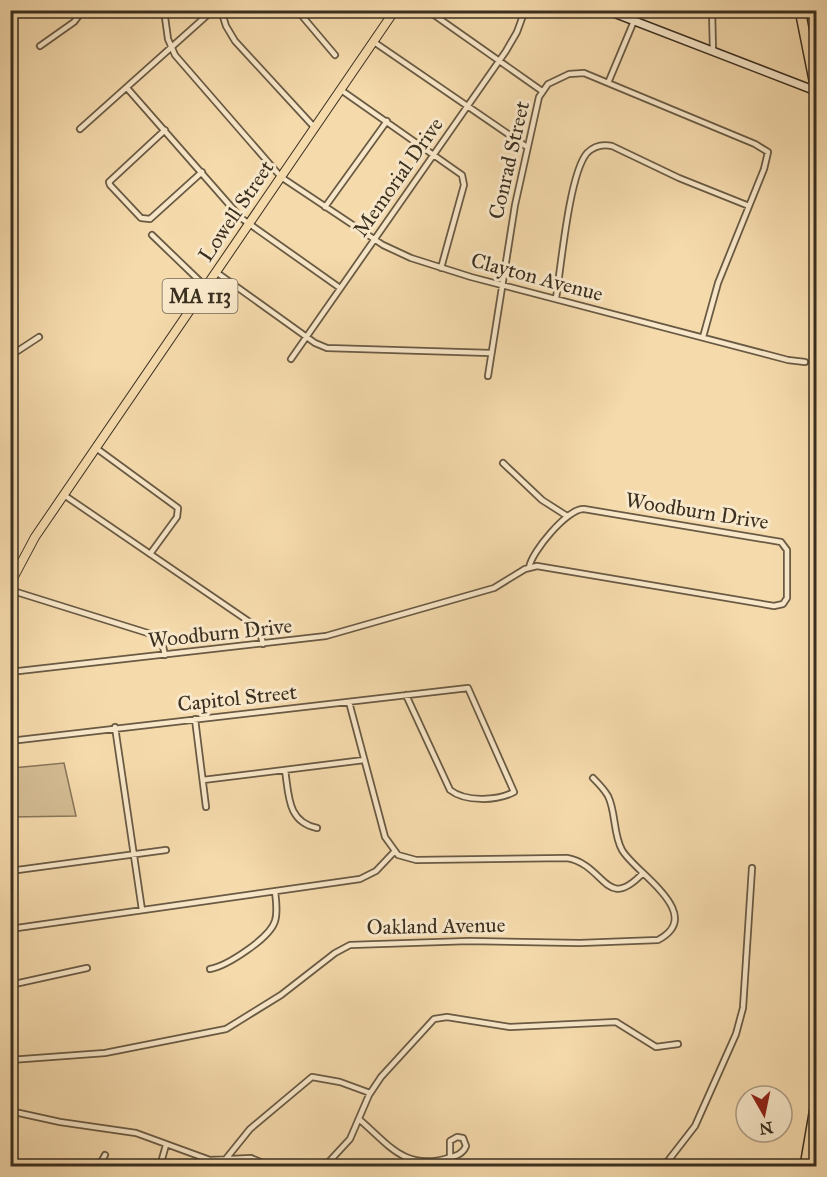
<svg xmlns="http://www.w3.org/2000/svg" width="827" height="1177" viewBox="0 0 827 1177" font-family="'IM FELL Great Primer',serif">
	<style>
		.green { fill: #d5bd94; stroke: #88765a; stroke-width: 1.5 }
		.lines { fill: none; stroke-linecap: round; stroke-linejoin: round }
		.street-casing { stroke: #695a43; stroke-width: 8 }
		.secondary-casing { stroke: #3a2f20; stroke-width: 10 }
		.primary-casing { stroke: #3a2f20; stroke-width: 10 }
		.highway-casing { stroke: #3a2f20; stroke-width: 12 }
		.street { stroke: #f8e7c9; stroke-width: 4.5 }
		.secondary { stroke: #f8e7c9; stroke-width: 7 }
		.primary { stroke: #f5daac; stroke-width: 8 }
		.highway { stroke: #f5daac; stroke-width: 9 }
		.labels { text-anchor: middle; stroke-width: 6; stroke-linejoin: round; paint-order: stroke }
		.shield { fill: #f8e7c9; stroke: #736653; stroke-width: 1.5 }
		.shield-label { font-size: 20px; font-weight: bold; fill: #3a2f20 }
		.street-label { font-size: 21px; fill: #3a2f20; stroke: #f8e7c9 }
	</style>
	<rect width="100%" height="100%" fill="#f5daac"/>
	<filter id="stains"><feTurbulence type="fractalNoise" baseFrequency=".00333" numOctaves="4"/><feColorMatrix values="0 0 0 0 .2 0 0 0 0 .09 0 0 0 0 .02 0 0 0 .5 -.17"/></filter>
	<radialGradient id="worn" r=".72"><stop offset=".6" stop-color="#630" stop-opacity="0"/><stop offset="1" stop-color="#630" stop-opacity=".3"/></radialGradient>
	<path class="green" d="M64 763 76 816 11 817 13 768Z"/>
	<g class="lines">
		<g class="street-casing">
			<path id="street" d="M164 10 168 39 175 55 281 177 383 245 411 258 471 277 788 360 805 362
				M221 10 226 26 235 41 315 128
				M297 10 335 55
				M427 10 542 91
				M712 10 713 51
				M374 42 527 147
				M40 46 74 22 83 10
				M608 83 634 21
				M127 88 241 218 340 288
				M341 90 462 175 464 185 441 268
				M80 129 213 10
				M165 130 109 182 110 185 141 218 150 219 202 172
				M325 207 387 121
				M152 235 206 287
				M216 272 315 343 327 348 491 353
				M556 298C561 268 569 174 587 153 594 146 603 144 612 146L679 178 749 206
				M10 356 39 337
				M291 359 506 51 517 32 525 10
				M488 376 515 205 539 97 548 84 569 74 584 73 755 144 768 152 764 169 718 283 703 337
				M96 448 178 508 177 517 150 554
				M503 463 542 500 567 516
				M64 495 254 625 260 632 263 644
				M10 590 154 635 162 642 165 655
				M10 672 326 636 494 588 525 569 537 566 774 606 783 604 787 598V550L781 542 584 509C568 508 531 552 529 568
				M349 702 385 837 398 855 416 860 567 858C606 865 605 913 643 873
				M195 719 206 807
				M115 727 142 910
				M10 741 468 688 514 792C497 801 465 802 450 790L406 695
				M285 770C289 795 287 822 317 828
				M203 780 364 760
				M10 871 166 850
				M10 929 360 879 376 871 394 852
				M210 969C227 966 270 938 275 921 278 912 276 901 275 891
				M10 985 87 968
				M10 1060 105 1053 226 1029 281 995 335 953 350 945 469 941 580 943 658 940C707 914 635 873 622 850 613 834 616 812 608 796 604 789 598 783 593 778
				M10 1111 60 1122 136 1133 210 1160 251 1158 270 1166
				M360 1120C389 1145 405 1171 448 1158 456 1156 463 1154 466 1146L463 1138 457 1137 450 1141V1157
				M225 1160 250 1129 312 1077 340 1082 370 1093
				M99 1166 105 1155
				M160 1166 166 1145
				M325 1166 350 1139 369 1095 381 1077 434 1019 447 1017 510 1027 616 1022 656 1047 678 1044
				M664 1166 695 1126 736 1034 743 1008 752 868"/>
		</g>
		<g class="secondary-casing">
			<path id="secondary" d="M606 10 816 91"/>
		</g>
		<g class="primary-casing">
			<path id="primary" d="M10 584 35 537 395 10"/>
		</g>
		<g class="highway-casing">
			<path id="highway" d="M800 10 816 90
				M813 10 816 26
				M805 1166 816 1102"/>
		</g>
		<use href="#street" class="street"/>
		<use href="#secondary" class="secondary"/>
		<use href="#primary" class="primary"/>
		<use href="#highway" class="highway"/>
	</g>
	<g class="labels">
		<rect class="shield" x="162.5" y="279" width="75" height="34" rx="4.5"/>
		<g class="shield-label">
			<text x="200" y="303">MA 113</text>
		</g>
		<g class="street-label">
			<text transform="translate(509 160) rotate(-77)" y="7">Conrad Street</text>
			<text transform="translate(398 177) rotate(-55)" y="7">Memorial Drive</text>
			<text transform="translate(236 211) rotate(-56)" y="7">Lowell Street</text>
			<text transform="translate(537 277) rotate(15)" y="7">Clayton Avenue</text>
			<text transform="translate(697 511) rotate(9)" y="7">Woodburn Drive</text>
			<text transform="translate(220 633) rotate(-6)" y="7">Woodburn Drive</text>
			<text transform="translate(237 698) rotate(-6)" y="7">Capitol Street</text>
			<text transform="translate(436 926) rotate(-1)" y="7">Oakland Avenue</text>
		</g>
	</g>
	<rect width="827" height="1177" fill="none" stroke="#f5daac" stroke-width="36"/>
	<rect x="12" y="12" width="803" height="1153" fill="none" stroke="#3a2f20" stroke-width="3"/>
	<rect x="18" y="18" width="791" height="1141" fill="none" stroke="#3a2f20" stroke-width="1.5"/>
	<g transform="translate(764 1114) rotate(171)"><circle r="28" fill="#f8e7c9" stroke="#ac9d85" stroke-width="1.5"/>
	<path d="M0-4.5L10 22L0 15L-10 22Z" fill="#8f2418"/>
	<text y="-9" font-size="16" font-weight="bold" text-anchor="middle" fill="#3a2f20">N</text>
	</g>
	<rect width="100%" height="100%" filter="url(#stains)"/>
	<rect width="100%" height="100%" fill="url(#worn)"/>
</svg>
